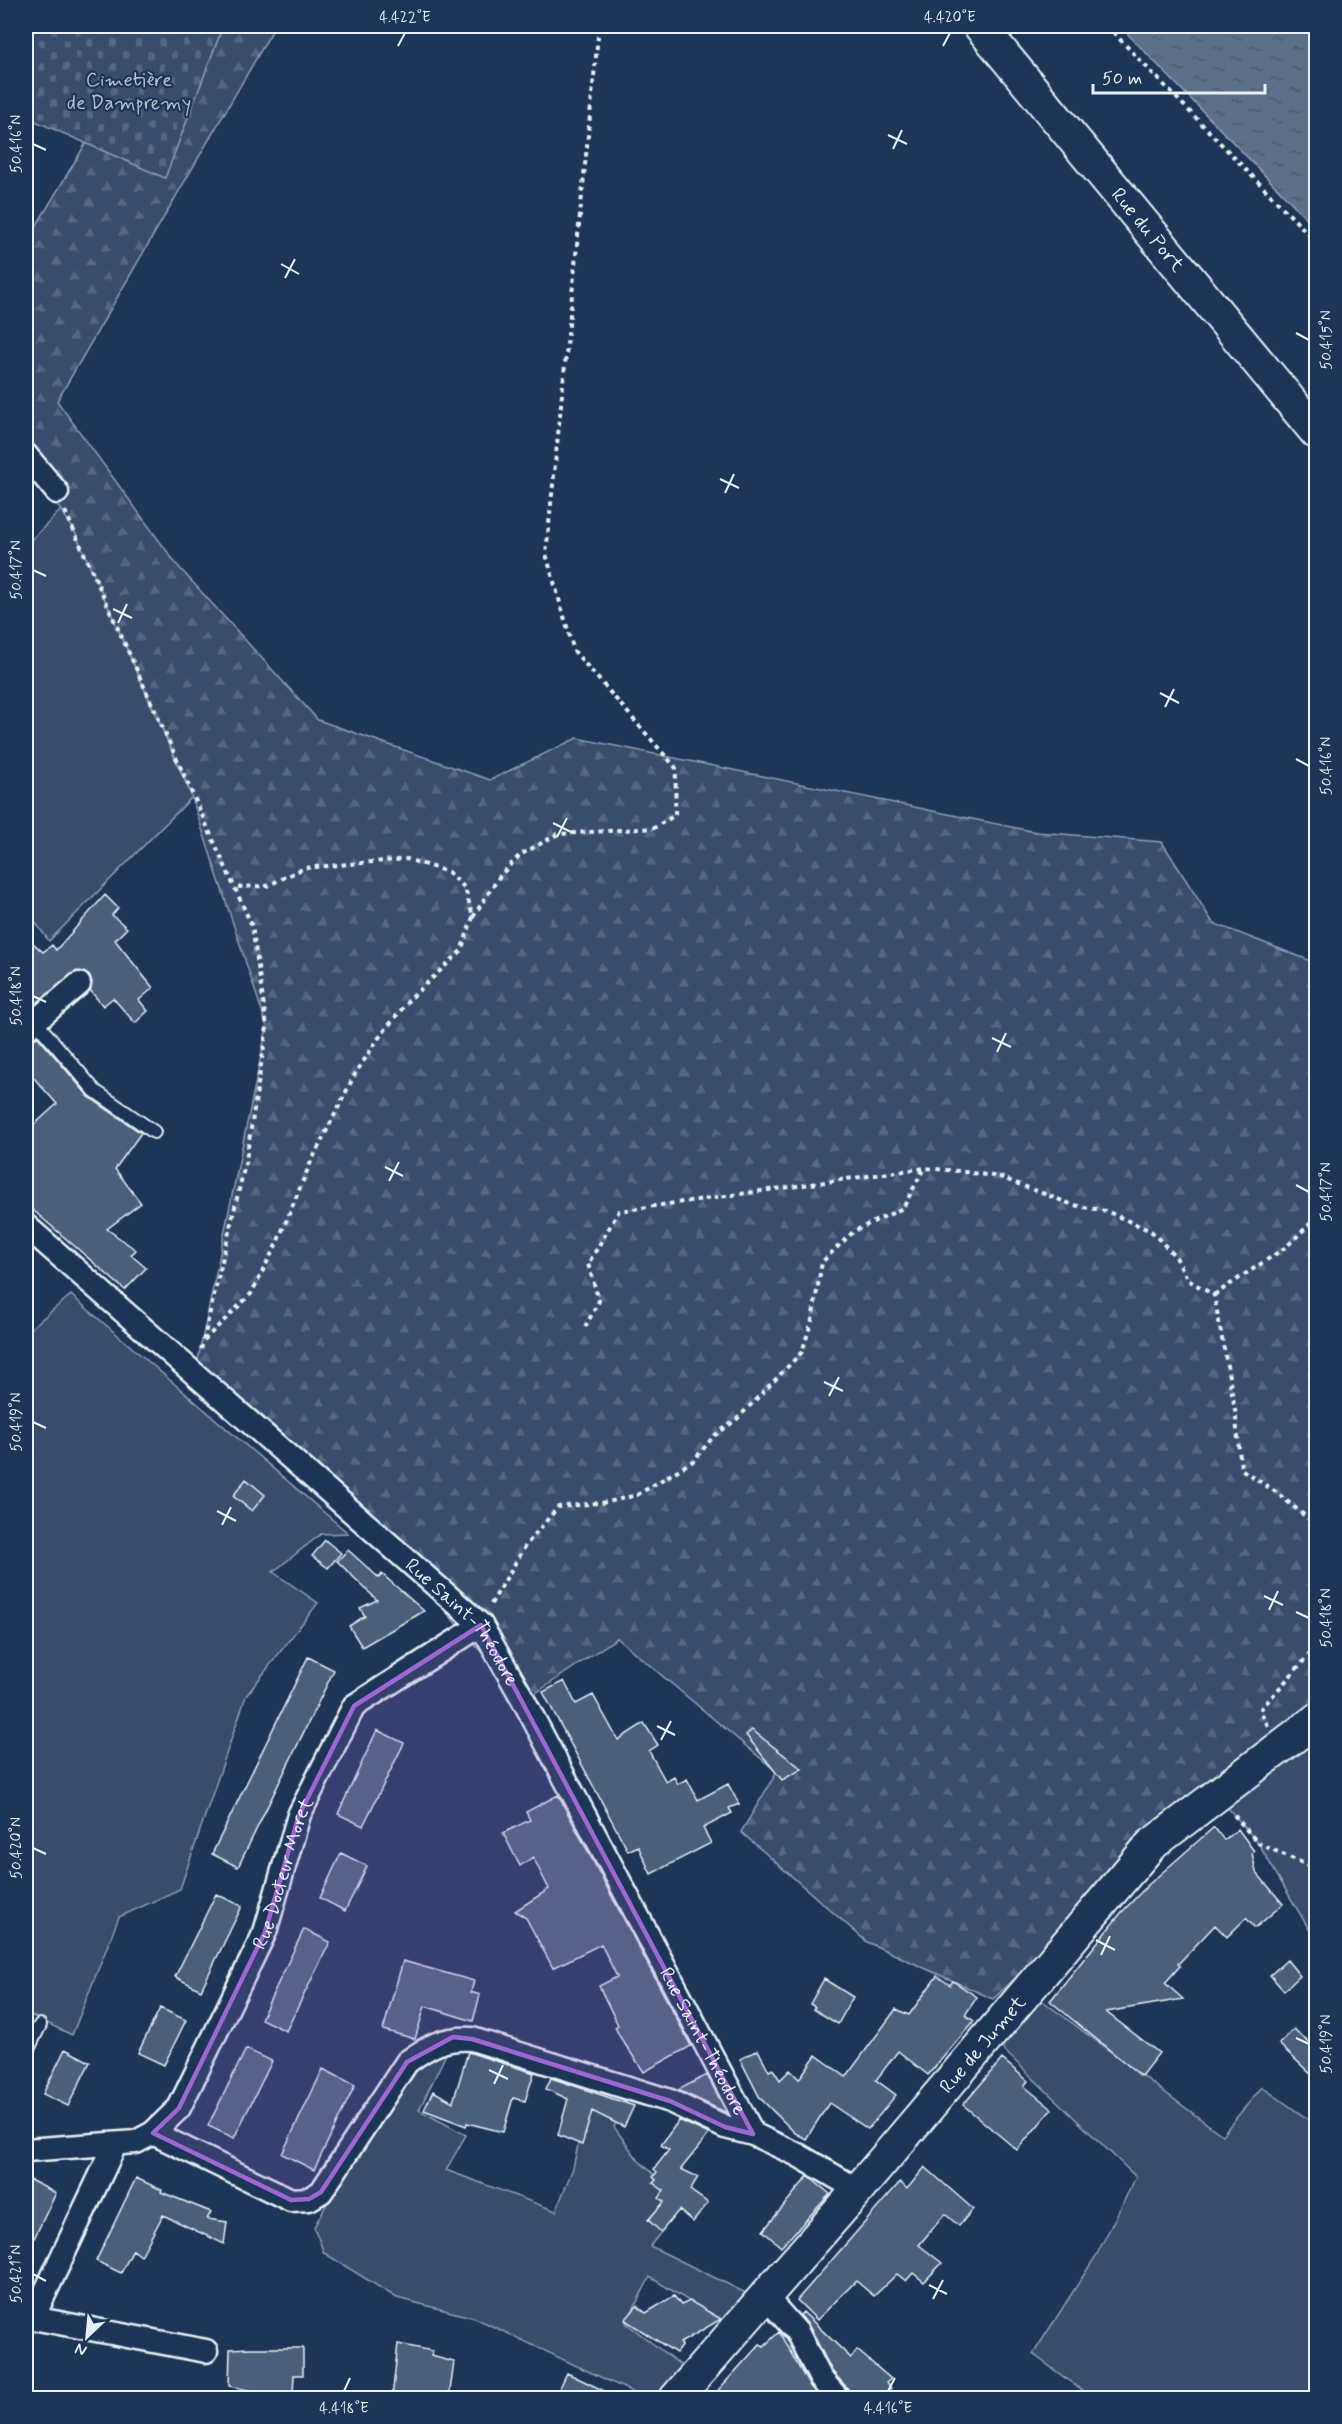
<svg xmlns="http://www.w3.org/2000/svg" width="1342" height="2424" viewBox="0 0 1342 2424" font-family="Mynerve,sans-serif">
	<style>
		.grass { fill: #374d6c; stroke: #909fb2; stroke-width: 1.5 }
		.forest { fill: url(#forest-firs); stroke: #909fb2; stroke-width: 1.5 }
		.cemetery { fill: url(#cemetery-stones); stroke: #909fb2; stroke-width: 1.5 }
		.water { fill: url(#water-ripples); stroke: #95a4b5; stroke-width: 1.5 }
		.building { fill: #495e7a; stroke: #e8f1f8; stroke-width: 1.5 }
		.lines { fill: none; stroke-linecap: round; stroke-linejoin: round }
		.lane-casing { stroke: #e8f1f8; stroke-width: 16 }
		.street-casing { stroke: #e8f1f8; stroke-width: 27 }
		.secondary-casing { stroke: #e8f1f8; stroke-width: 36 }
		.path { stroke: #e8f1f8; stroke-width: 4; stroke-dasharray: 4.5 4.5; stroke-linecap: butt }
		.lane { stroke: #1d3557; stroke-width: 12 }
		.street { stroke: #1d3557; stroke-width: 22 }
		.secondary { stroke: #1d3557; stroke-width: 32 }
		.marked { fill: #9c67d0; fill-opacity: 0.2; stroke: #9c67d0; stroke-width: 4.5; stroke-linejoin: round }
		.ticks { fill: none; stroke: #e8f1f8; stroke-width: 2 }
		.labels { text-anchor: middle; stroke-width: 4.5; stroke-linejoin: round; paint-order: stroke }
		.park-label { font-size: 20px; fill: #b3c0ce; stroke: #1d3557 }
		.street-label { font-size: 20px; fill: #e8f1f8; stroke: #1d3557 }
		.neatline { fill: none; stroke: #e8f1f8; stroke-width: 2 }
		.ticks-label { font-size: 15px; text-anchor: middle; fill: #e8f1f8 }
	</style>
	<defs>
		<pattern id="forest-firs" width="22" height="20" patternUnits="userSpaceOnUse" patternTransform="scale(1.5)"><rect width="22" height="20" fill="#374d6c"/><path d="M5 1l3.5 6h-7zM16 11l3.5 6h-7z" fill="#546782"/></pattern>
		<pattern id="cemetery-stones" width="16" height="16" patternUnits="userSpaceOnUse" patternTransform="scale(1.5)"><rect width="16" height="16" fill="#374d6c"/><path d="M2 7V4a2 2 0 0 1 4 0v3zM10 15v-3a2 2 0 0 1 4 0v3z" fill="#546782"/></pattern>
		<pattern id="water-ripples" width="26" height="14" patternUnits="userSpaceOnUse" patternTransform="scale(1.5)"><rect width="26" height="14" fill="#5d7089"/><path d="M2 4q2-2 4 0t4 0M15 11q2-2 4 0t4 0" fill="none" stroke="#505a66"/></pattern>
	</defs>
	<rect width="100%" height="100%" fill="#1d3557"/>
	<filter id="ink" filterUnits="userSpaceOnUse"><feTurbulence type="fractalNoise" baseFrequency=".0167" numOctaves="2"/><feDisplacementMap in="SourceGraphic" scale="12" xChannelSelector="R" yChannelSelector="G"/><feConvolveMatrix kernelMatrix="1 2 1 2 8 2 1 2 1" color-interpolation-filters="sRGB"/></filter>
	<g filter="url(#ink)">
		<path class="grass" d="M64 507 192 797 49 941 26 910V545Z
			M71 1295 348 1533 321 1534 273 1572 318 1603 246 1696 180 1889 119 1917 72 2035 26 2013V1332Z
			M1316 1722V1941L1258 1843 1217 1795Z
			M1028 1990 1222 2135 1262 2087 1316 2125V2398H1092L1033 2354 1096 2256 1136 2177 989 2036Z
			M426 2048H449L419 2110 466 2135 446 2170 556 2211 573 2168 593 2077 627 2103 614 2127 639 2161 685 2201 650 2246 746 2293 723 2322 650 2277 626 2323 683 2367 653 2398H645L475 2318 397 2298 324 2253 314 2227 392 2085Z"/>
		<path class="forest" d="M223 26H275L57 401 177 565 318 720 490 780 577 738 1036 832 1162 842 1213 923 1316 963V1717L1181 1823 993 1999 867 1942 741 1832 777 1772 617 1638 524 1701 376 1532 195 1374 267 1027 187 783 74 530 26 458V243L86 143 165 177Z"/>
		<path class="cemetery" d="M26 26H223L165 178 26 117Z"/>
		<path class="water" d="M1120 26H1316V228Z"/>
		<path class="building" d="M105 895 118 908 112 915 127 928 115 940 153 988 139 1000 148 1011 135 1023 113 998 103 1006 90 990 92 982 90 976 77 971 26 1012V937L43 952 52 945 56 950Z
			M38 1037 89 1097 141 1133 115 1169 141 1203 107 1229 136 1250 131 1255 146 1268 125 1290 26 1204V1132L57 1104 26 1069V1042Z
			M246 1479 265 1495 252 1511 233 1496Z
			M325 1540 341 1553 328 1568 312 1556Z
			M348 1550 379 1578 382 1574 424 1611 362 1647 349 1626 365 1616 360 1608 377 1600 337 1561Z
			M308 1657 334 1670 238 1867 212 1854Z
			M564 1681 576 1704 593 1695 618 1740 644 1723 658 1745 649 1751 666 1782 674 1777 678 1784 687 1779 698 1800 728 1784 739 1804 729 1808 732 1813 703 1828 711 1843 651 1874 638 1846 628 1851 543 1692Z
			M377 1730 404 1743 363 1826 338 1814Z
			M752 1730 802 1769 782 1780 746 1735Z
			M558 1795 691 2046 644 2072 620 2037 615 2027 618 2025 599 1986 617 1977 601 1944 553 1968 526 1918 515 1911 549 1889 533 1857 520 1866 503 1833 530 1820 526 1812Z
			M1214 1827 1224 1840 1238 1829 1254 1851 1252 1853 1256 1872 1283 1904 1255 1928 1246 1918 1227 1937 1215 1925 1178 1964 1180 1966 1165 1983 1183 1999 1106 2012 1159 2053 1141 2076 1050 2001 1121 1913 1148 1885Z
			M341 1853 367 1866 345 1911 320 1898Z
			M216 1894 242 1906 201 1990 175 1977Z
			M304 1929 330 1942 286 2031 261 2019Z
			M1287 1960 1300 1976 1284 1991 1270 1975Z
			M403 1961 474 1981 471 1992 480 1995 473 2021 425 2006 415 2039 383 2030Z
			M937 1976 950 1985 953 1981 977 1997 965 2015 974 2021 928 2075 898 2051 876 2080 896 2095 868 2129 829 2103 806 2139 795 2133 760 2098 740 2059 758 2050 769 2071 773 2069 780 2080 790 2070 799 2079 816 2055 846 2077 896 2009 909 2015Z
			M824 1979 853 1997 838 2024 813 2009 815 2007 810 2004Z
			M160 2008 186 2020 164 2065 138 2053Z
			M1294 2029 1317 2050V2080L1279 2044Z
			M65 2049 90 2062 68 2106 43 2094Z
			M246 2049 272 2061 234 2138 208 2126Z
			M468 2052 534 2073 525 2101 513 2098 503 2132 467 2123 466 2126 424 2110 433 2091 453 2102Z
			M1002 2059 1028 2081 1024 2086 1052 2109 1017 2150 963 2105Z
			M323 2069 355 2085 314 2170 282 2154Z
			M707 2075 726 2111 725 2112 678 2090Z
			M551 2078 572 2085 634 2106 624 2127 592 2111 582 2145 558 2135 568 2099 546 2089Z
			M679 2120 709 2134 681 2169 698 2177 690 2190 708 2203 693 2222 679 2210 661 2232 648 2220 664 2202 659 2198 664 2191 653 2183 656 2180 653 2177 657 2172 654 2169 669 2150 661 2145Z
			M925 2167 973 2209 959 2226 945 2214 919 2245 942 2263 924 2282 913 2273 906 2281 897 2274 874 2296 856 2281 817 2320 797 2300 900 2182 907 2189Z
			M808 2176 830 2194 781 2247 763 2231Z
			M26 2178 56 2193 26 2255Z
			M136 2178 162 2190 161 2192 211 2212 207 2219 227 2222 224 2244 163 2215 141 2256 133 2250 121 2273 96 2261Z
			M674 2296 681 2305 690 2301 721 2319 680 2343 682 2345 676 2353 625 2320 637 2306 646 2313Z
			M803 2312 851 2358 857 2350 891 2379 886 2383 891 2389 879 2398H851L848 2389 832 2371 809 2326 800 2315Z
			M779 2332 809 2385 820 2398H711L760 2344 764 2346Z
			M398 2344 433 2351 431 2356 454 2362 449 2398H392Z
			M251 2348H303V2375H294L293 2394 273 2395 229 2386 230 2349Z
			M567 2373 619 2398H555Z"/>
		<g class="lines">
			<g class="lane-casing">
				<path id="lane" d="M35 1021 95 1091 154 1132
					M26 2053 40 2025"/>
			</g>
			<g class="street-casing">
				<g id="street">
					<path d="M26 455 57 492"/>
					<path d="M26 1029 79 984"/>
					<path id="s1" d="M26 1226 481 1625 524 1701 753 2134 798 2155 858 2190"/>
					<path d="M153 2133 291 2200 309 2199 321 2192 407 2062C429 2046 444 2037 472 2039L670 2101 725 2127 753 2134"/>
					<path d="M115 2145 33 2318 206 2351"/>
					<path id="s2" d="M26 2150 136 2142 153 2133 179 2108 265 1932 299 1815 354 1706 481 1625"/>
					<path d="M765 2296 797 2332 821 2379 838 2398"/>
				</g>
			</g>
			<g class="secondary-casing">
				<g id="secondary">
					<path id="s3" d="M980 26 1316 432"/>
					<path id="s4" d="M676 2398 858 2190 1151 1845 1316 1720"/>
				</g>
			</g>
			<path class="path" d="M1107 26 1316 242
				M65 511 252 926 267 1027 246 1160 201 1350
				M473 917 499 877 520 855 558 834 654 828 675 815 676 768 574 651 546 554 599 26
				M1214 1295 1286 1247 1316 1218
				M585 1327 599 1301 588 1264 619 1211 925 1168 958 1171 1000 1177 1073 1205 1106 1211 1151 1231 1176 1257 1188 1280 1214 1295 1235 1409 1241 1469 1276 1492 1316 1525
				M204 1340 251 1294 277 1243 310 1164 355 1074 378 1039 409 1000 461 951 473 917 465 888 448 872 407 859 304 868 267 886 234 887
				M491 1604 526 1545 558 1507 608 1502 637 1495 693 1461 714 1436 737 1419 802 1352 812 1320 822 1262 854 1231 903 1208 924 1168
				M1268 1726 1260 1710 1316 1647
				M1234 1815 1258 1843 1316 1869"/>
			<use href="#lane" class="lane"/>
			<use href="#street" class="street"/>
			<use href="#secondary" class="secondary"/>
		</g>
	</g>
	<path class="marked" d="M481 1625 753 2134 725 2127 670 2101 472 2039 453 2037 407 2062 321 2192 309 2199 291 2200 153 2133 179 2108 265 1932 299 1815 354 1706Z"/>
	<path class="ticks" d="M398 46 405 33M943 46 950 33M888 135 907 144M33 144 46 150M893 149 902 130M281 264 299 274M285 278 295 259M1296 333 1309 340M720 479 739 488M725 493 734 474M33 570 46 576M113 609 132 618M118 623 127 604M1160 693 1179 703M1165 707 1174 689M1296 759 1309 766M553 823 571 832M557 837 567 818M33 996 46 1002M992 1038 1011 1047M997 1052 1006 1033M385 1167 403 1176M389 1181 399 1162M1296 1185 1309 1192M824 1382 843 1391M829 1396 839 1377M33 1422 46 1428M217 1511 236 1521M222 1525 231 1507M1264 1596 1283 1605M1269 1610 1278 1591M1296 1612 1309 1618M657 1726 675 1735M661 1740 671 1721M33 1848 46 1854M1096 1940 1115 1950M1101 1955 1110 1936M1296 2038 1309 2044M489 2070 508 2079M494 2084 503 2065M33 2274 46 2281M929 2285 947 2294M933 2299 943 2280M344 2391 350 2378M888 2391 895 2378"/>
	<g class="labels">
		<g class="park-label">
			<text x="129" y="86">Cimetière<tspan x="129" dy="23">de Dampremy</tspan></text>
		</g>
		<g class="street-label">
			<text dy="7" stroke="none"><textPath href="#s3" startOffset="264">Rue du Port</textPath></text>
			<text dy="7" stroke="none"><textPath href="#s1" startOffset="591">Rue Saint-Théodore</textPath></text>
			<text dy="7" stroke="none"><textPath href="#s2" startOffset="423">Rue Docteur Moret</textPath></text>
			<text dy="7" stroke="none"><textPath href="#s1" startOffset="1077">Rue Saint-Théodore</textPath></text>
			<text dy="7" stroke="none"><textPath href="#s4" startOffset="468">Rue de Jumet</textPath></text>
		</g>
	</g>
	<rect width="1342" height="2424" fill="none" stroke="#1d3557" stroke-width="66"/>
	<g transform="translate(87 2337) rotate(206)" stroke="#1d3557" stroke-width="4.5" paint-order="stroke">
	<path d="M0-4.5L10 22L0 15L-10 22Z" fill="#e8f1f8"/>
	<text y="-9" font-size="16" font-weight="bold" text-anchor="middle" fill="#e8f1f8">N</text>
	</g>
	<path d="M1093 84v9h172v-9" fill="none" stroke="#e8f1f8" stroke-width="3"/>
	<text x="1102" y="84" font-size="18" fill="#e8f1f8" stroke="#1d3557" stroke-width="4.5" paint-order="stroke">50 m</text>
	<rect x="33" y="33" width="1276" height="2358" class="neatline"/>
	<g class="ticks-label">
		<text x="405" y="22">4.422°E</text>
		<text x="950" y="22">4.420°E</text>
		<text transform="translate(16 144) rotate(-90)" y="5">50.416°N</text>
		<text transform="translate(1326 340) rotate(-90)" y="5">50.415°N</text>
		<text transform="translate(16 570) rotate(-90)" y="5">50.417°N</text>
		<text transform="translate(1326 766) rotate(-90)" y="5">50.416°N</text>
		<text transform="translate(16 996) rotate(-90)" y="5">50.418°N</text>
		<text transform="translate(1326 1192) rotate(-90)" y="5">50.417°N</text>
		<text transform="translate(16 1422) rotate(-90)" y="5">50.419°N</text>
		<text transform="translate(1326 1618) rotate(-90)" y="5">50.418°N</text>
		<text transform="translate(16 1848) rotate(-90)" y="5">50.420°N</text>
		<text transform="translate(1326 2044) rotate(-90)" y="5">50.419°N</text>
		<text transform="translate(16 2274) rotate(-90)" y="5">50.421°N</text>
		<text x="344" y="2413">4.418°E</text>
		<text x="888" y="2413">4.416°E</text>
	</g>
</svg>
